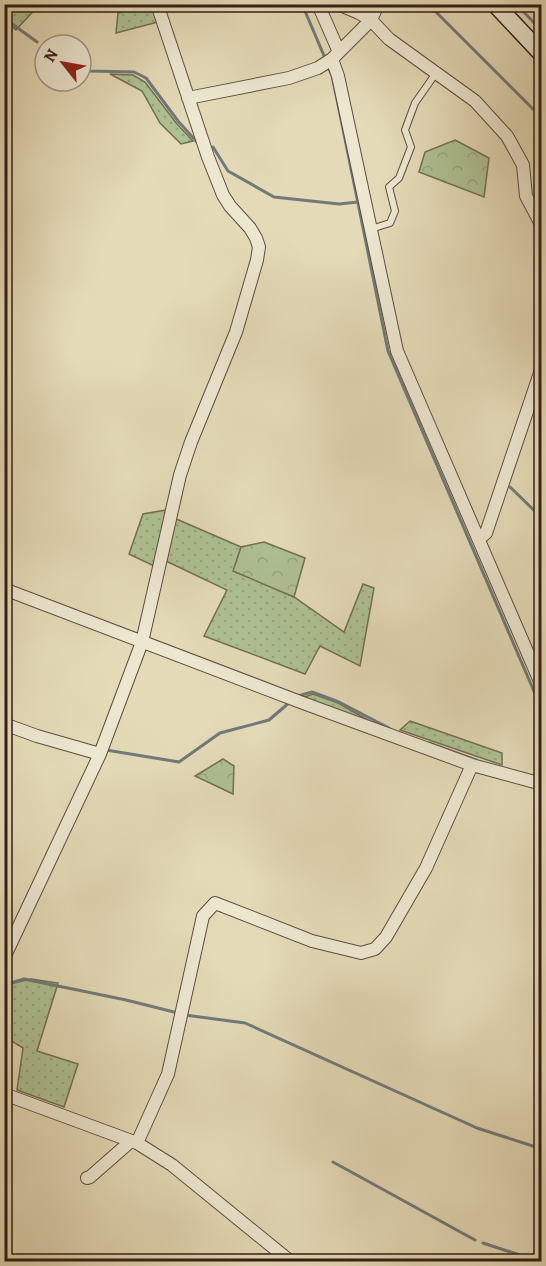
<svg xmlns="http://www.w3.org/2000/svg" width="546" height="1266" viewBox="0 0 546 1266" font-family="Alegreya,serif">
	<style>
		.grass { fill: url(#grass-dots); stroke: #707054; stroke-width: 1.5 }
		.forest { fill: url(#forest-crowns); stroke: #707054; stroke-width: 1.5 }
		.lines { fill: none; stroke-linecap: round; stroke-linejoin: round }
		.stream { stroke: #717a78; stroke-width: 3 }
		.service-casing { stroke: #5e4d3e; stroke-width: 8 }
		.minor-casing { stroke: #5e4d3e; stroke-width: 14 }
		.secondary-casing { stroke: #321e16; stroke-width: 19 }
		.service { stroke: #ede7d0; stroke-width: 6 }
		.minor { stroke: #ede7d0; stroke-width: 12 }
		.secondary { stroke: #ede7d0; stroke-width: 16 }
	</style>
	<defs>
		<pattern id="grass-dots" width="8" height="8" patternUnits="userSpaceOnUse" patternTransform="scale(1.5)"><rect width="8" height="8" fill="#aec193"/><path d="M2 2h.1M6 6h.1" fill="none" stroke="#96a57e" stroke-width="1.8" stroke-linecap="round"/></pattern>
		<pattern id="forest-crowns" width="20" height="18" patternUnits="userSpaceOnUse" patternTransform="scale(1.5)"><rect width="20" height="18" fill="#aec193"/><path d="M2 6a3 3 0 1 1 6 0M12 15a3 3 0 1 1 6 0" fill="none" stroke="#96a57e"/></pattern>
	</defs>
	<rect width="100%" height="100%" fill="#e4dab7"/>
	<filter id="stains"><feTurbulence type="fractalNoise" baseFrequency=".00333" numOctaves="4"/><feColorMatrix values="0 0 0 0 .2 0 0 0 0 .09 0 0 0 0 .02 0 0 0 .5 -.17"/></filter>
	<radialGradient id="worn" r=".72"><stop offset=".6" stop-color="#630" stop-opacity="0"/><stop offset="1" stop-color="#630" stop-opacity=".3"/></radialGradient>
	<path class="grass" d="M5 4H39V5L16 30 5 21Z
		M153 5 158 22 116 33 118 13Z
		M110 74 133 75 145 82 177 124 193 141 181 144 160 123 142 91Z
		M166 510 154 566 129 554 143 514Z
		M174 518 241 547 234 571 294 597 344 632 363 584 374 588 360 666 320 646 305 674 204 636 227 590 166 561Z
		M313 694 338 703 380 727 302 698Z
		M410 721 502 753V765L400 730Z
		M31 979 58 983 37 1051 78 1064 64 1107 17 1090 23 1048 5 1037V985Z"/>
	<path class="forest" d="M455 140 489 158 484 197 419 172 425 152Z
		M264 542 305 558 294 597 233 571 241 547Z
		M223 759 234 766 233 794 195 776Z"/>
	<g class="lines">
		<path class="stream" d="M302 4 325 58
			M428 4 542 118
			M517 5 542 31
			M4 18 37 42
			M81 67 88 71 134 72 146 78 178 121 197 142
			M328 67 332 75 388 351 542 710
			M213 147 228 171 274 197 339 204 358 202
			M510 487 542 518
			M298 696 312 692 339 702 389 728
			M429 743 476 760
			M106 750 179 762 220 733 269 720 290 702
			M4 985 24 979 126 1000 178 1013
			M185 1015 245 1023 477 1128 542 1149
			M333 1162 475 1240
			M483 1243 541 1262"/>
		<g class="service-casing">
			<path id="service" d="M371 229 390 223 395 211 389 187 399 178 411 147 405 130 415 103 436 73"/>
		</g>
		<g class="minor-casing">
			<path id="minor" d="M318 4 339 52
				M338 4 359 13 371 20 389 39 475 101 507 136 523 165 526 196 542 226
				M332 59 338 76 397 351 542 686
				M188 98 289 78 318 68 332 59 371 20 378 4
				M479 539 486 533 542 367
				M4 589 303 703 472 765 542 784
				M4 724 37 736 100 754
				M4 958 100 754 142 642 180 475 191 442 236 332 257 260 259 247 256 238 250 228 230 206 223 195 208 157 157 4
				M4 1094 137 1143 172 1165 291 1262
				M137 1143 168 1074 203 916 215 903 312 941 361 953 375 949 386 937 426 868 472 765
				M87 1178 90 1177 131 1141"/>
		</g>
		<g class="secondary-casing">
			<path id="secondary" d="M495 4 542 54"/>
		</g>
		<use href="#service" class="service"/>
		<use href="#minor" class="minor"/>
		<use href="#secondary" class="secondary"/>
	</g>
	<rect width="546" height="1266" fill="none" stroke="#e4dab7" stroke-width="24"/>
	<rect x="6" y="6" width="534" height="1254" fill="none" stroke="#321e16" stroke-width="3"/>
	<rect x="12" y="12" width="522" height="1242" fill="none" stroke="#321e16" stroke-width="1.5"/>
	<g transform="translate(63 63) rotate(301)"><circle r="28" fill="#ede7d0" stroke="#a29786" stroke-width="1.5"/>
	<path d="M0-4.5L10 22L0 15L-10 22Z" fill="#8f2418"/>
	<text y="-9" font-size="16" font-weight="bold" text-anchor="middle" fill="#321e16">N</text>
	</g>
	<rect width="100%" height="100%" filter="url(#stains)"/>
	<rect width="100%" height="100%" fill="url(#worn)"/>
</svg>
